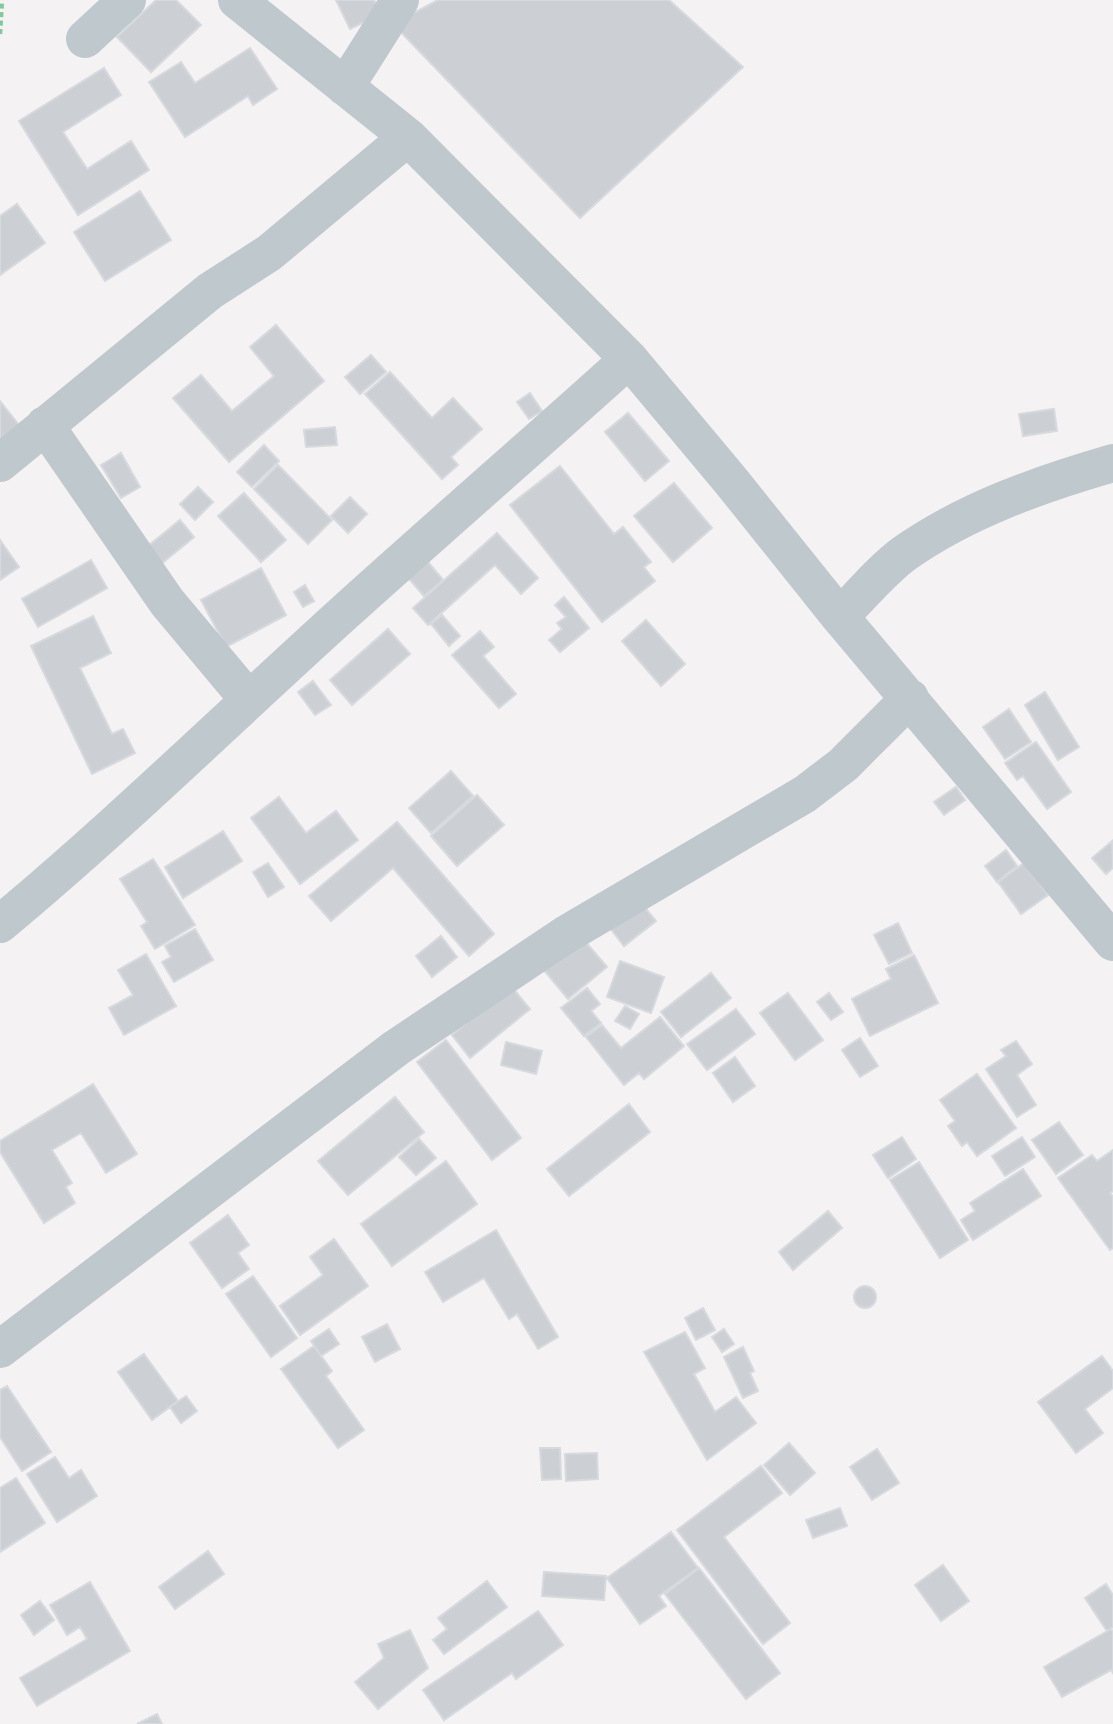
<svg xmlns="http://www.w3.org/2000/svg" width="1113" height="1724" viewBox="0 0 1113 1724" font-family="Manrope,sans-serif">
	<style>
		.building { fill: #ccd0d4; stroke: #d6d9dd; stroke-width: 2 }
		.lines { fill: none; stroke-linecap: round; stroke-linejoin: round }
		.path { stroke: #7eca9a; stroke-width: 4.5; stroke-dasharray: 5 3.5; stroke-linecap: butt }
		.minor { stroke: #bec8cd; stroke-width: 38 }
	</style>
	<rect width="100%" height="100%" fill="#f4f2f2"/>
	<path class="building" d="M156 0H176L201 25 151 72 117 37Z
		M336 0H374L381 14 350 29Z
		M438 0H669L743 67 580 218 393 24Z
		M250 48 277 89 253 105 248 96 185 137 149 82 181 62 195 83Z
		M104 68 121 95 63 132 87 169 131 141 149 170 78 215 19 121Z
		M140 191 171 240 105 281 74 232Z
		M17 204 45 243 0 275V216Z
		M276 325 324 381 229 462 173 398 201 375 232 411 274 376 250 347Z
		M371 355 386 372 360 394 345 377Z
		M390 372 432 418 453 398 482 429 451 457 458 465 442 479 365 394Z
		M530 393 542 411 529 419 517 402Z
		M0 401 19 425 0 440Z
		M1054 409 1057 431 1023 436 1019 414Z
		M628 413 669 461 645 481 605 432Z
		M335 427 337 445 306 447 304 430Z
		M264 445 279 461 252 487 237 472Z
		M121 453 140 487 121 498 101 465Z
		M278 465 332 520 308 544 254 489Z
		M560 466 614 534 623 527 651 562 644 567 655 581 602 622 510 505Z
		M674 483 712 528 673 562 634 516Z
		M198 487 213 502 195 520 180 504Z
		M244 493 286 540 261 562 218 516Z
		M350 497 367 514 348 533 331 516Z
		M180 520 194 537 161 564 147 547Z
		M497 533 538 578 521 594 495 565 428 625 413 608Z
		M0 540 19 567 0 580Z
		M423 556 443 580 424 596 404 573Z
		M91 560 107 588 38 627 22 599Z
		M261 568 286 615 226 647 201 600Z
		M305 585 314 601 303 607 294 592Z
		M564 597 589 628 560 652 549 640 562 629 557 623 566 617 555 605Z
		M442 615 460 636 449 646 431 624Z
		M93 616 111 653 80 668 112 734 123 729 135 753 92 774 31 646Z
		M646 620 685 664 661 686 622 641Z
		M388 629 410 654 352 705 330 680Z
		M480 631 494 647 483 656 516 694 499 708 452 655Z
		M313 681 331 705 315 715 298 692Z
		M1045 692 1079 747 1058 760 1025 705Z
		M1009 709 1031 742 1005 759 983 727Z
		M1036 742 1071 792 1047 809 1023 776 1017 780 1005 763Z
		M451 771 473 796 431 833 409 808Z
		M956 787 965 800 944 815 934 802Z
		M477 795 504 825 457 866 431 836Z
		M279 797 306 833 336 811 358 840 300 884 251 818Z
		M397 822 494 934 469 956 393 868 331 921 309 896Z
		M223 831 242 861 183 898 165 867Z
		M1112 841 1113 868 1106 874 1092 858Z
		M1006 850 1017 866 997 882 985 866Z
		M153 859 195 925 155 949 141 926 147 922 120 879Z
		M268 863 284 887 268 897 253 872Z
		M1024 863 1048 895 1021 914 998 882Z
		M641 903 656 921 624 946 610 928Z
		M898 923 912 953 889 964 874 935Z
		M195 929 213 960 174 982 162 962 171 957 165 946Z
		M577 932 607 967 568 999 538 963Z
		M441 936 457 957 432 977 416 956Z
		M146 954 176 1006 124 1035 109 1008 133 995 118 970Z
		M914 955 938 1003 870 1036 852 999 891 979 886 969Z
		M620 961 664 977 651 1013 607 997Z
		M711 973 731 998 681 1037 661 1012Z
		M511 986 530 1009 470 1058 452 1035Z
		M587 988 600 1004 591 1011 601 1023 584 1036 561 1008Z
		M788 993 823 1040 795 1060 760 1013Z
		M829 993 843 1012 831 1020 817 1002Z
		M625 1006 639 1014 630 1029 615 1021Z
		M736 1009 755 1034 707 1070 687 1044Z
		M660 1017 684 1046 644 1079 639 1073 624 1085 586 1037 602 1025 621 1048Z
		M860 1038 878 1066 860 1077 842 1050Z
		M446 1040 521 1138 492 1160 417 1062Z
		M1016 1041 1032 1064 1017 1075 1036 1105 1017 1117 986 1069 1006 1056 1001 1050Z
		M506 1042 542 1051 536 1074 501 1065Z
		M735 1057 755 1086 733 1102 713 1073Z
		M977 1074 1016 1128 977 1156 967 1142 962 1146 948 1126 955 1121 940 1100Z
		M93 1084 137 1154 106 1173 81 1133 52 1150 72 1183 66 1187 75 1203 44 1223 0 1152V1141Z
		M395 1097 424 1132 348 1195 318 1161Z
		M629 1104 650 1132 569 1196 547 1169Z
		M1059 1122 1083 1155 1056 1174 1032 1140Z
		M902 1137 916 1159 888 1178 873 1155Z
		M1022 1137 1035 1157 1005 1176 992 1156Z
		M419 1139 436 1158 416 1175 399 1157Z
		M1113 1150V1191L1110 1193 1113 1197V1248L1110 1250 1058 1178 1092 1155 1097 1161Z
		M446 1161 477 1204 392 1266 361 1224Z
		M919 1162 968 1240 940 1258 890 1180Z
		M1023 1169 1041 1196 973 1240 961 1220 975 1211 970 1203Z
		M828 1211 842 1228 793 1270 779 1252Z
		M228 1215 249 1245 238 1253 249 1269 222 1288 190 1243Z
		M496 1230 558 1337 538 1349 517 1314 509 1319 484 1278 443 1302 425 1272Z
		M334 1239 368 1286 300 1335 280 1306 323 1275 310 1257Z
		M253 1276 297 1338 271 1357 226 1294Z
		M854 1297a11 11 0 1 1 22 0a11 11 0 1 1-22 0Z
		M703 1308 715 1330 696 1340 685 1318Z
		M387 1324 400 1349 375 1362 362 1337Z
		M329 1329 339 1344 321 1356 311 1341Z
		M724 1329 734 1344 722 1352 712 1337Z
		M685 1332 705 1368 694 1374 715 1412 736 1397 756 1423 707 1460 644 1352Z
		M314 1346 332 1371 326 1376 364 1430 338 1448 281 1369Z
		M743 1347 754 1371 750 1373 758 1391 743 1398 724 1357Z
		M144 1354 178 1401 152 1420 118 1372Z
		M1102 1356 1113 1371V1388L1085 1409 1103 1433 1076 1453 1038 1402Z
		M7 1386 51 1452 22 1471 0 1437V1390Z
		M186 1396 197 1411 181 1423 170 1407Z
		M789 1443 815 1473 790 1495 764 1465Z
		M540 1448H560L561 1479 542 1480Z
		M877 1449 899 1483 872 1500 850 1467Z
		M597 1453 598 1479 566 1481 565 1454Z
		M55 1457 69 1478 81 1470 97 1496 57 1522 27 1474Z
		M761 1466 782 1493 724 1537 790 1623 763 1644 677 1530Z
		M16 1478 45 1523 0 1552V1488Z
		M840 1508 847 1526 813 1538 806 1520Z
		M671 1532 698 1568 659 1596 666 1606 640 1624 607 1578Z
		M208 1551 224 1574 175 1609 159 1587Z
		M943 1565 969 1601 941 1621 915 1585Z
		M699 1568 780 1673 746 1699 665 1594Z
		M544 1572 606 1576 604 1600 542 1596Z
		M487 1581 507 1607 444 1654 433 1640 447 1629 438 1618Z
		M90 1582 130 1651 37 1706 20 1678 87 1639 80 1627 67 1635 50 1605Z
		M1106 1584 1113 1595V1627L1107 1631 1085 1598Z
		M40 1601 54 1620 34 1635 21 1615Z
		M538 1611 563 1645 516 1679 512 1673 444 1720 423 1690Z
		M1111 1629 1113 1632V1673L1111 1670 1062 1697 1044 1667Z
		M410 1630 428 1668 378 1709 355 1682 384 1658 378 1644Z
		M157 1714 162 1724H137Z"/>
	<g class="lines">
		<path class="path" d="M0 34 2 0"/>
		<path class="minor" d="M237 0 408 137 629 359 731 481 840 617 1113 942
			M85 39 127 0
			M345 87 400 0
			M45 425 167 602 249 700
			M0 463 210 291 269 253 408 137
			M840 617C859 597 884 568 905 553 968 509 1041 484 1113 463
			M0 924C119 825 230 716 345 612 439 527 535 444 629 359
			M0 1349 396 1048 565 935 805 794 843 765 910 698"/>
	</g>
</svg>
